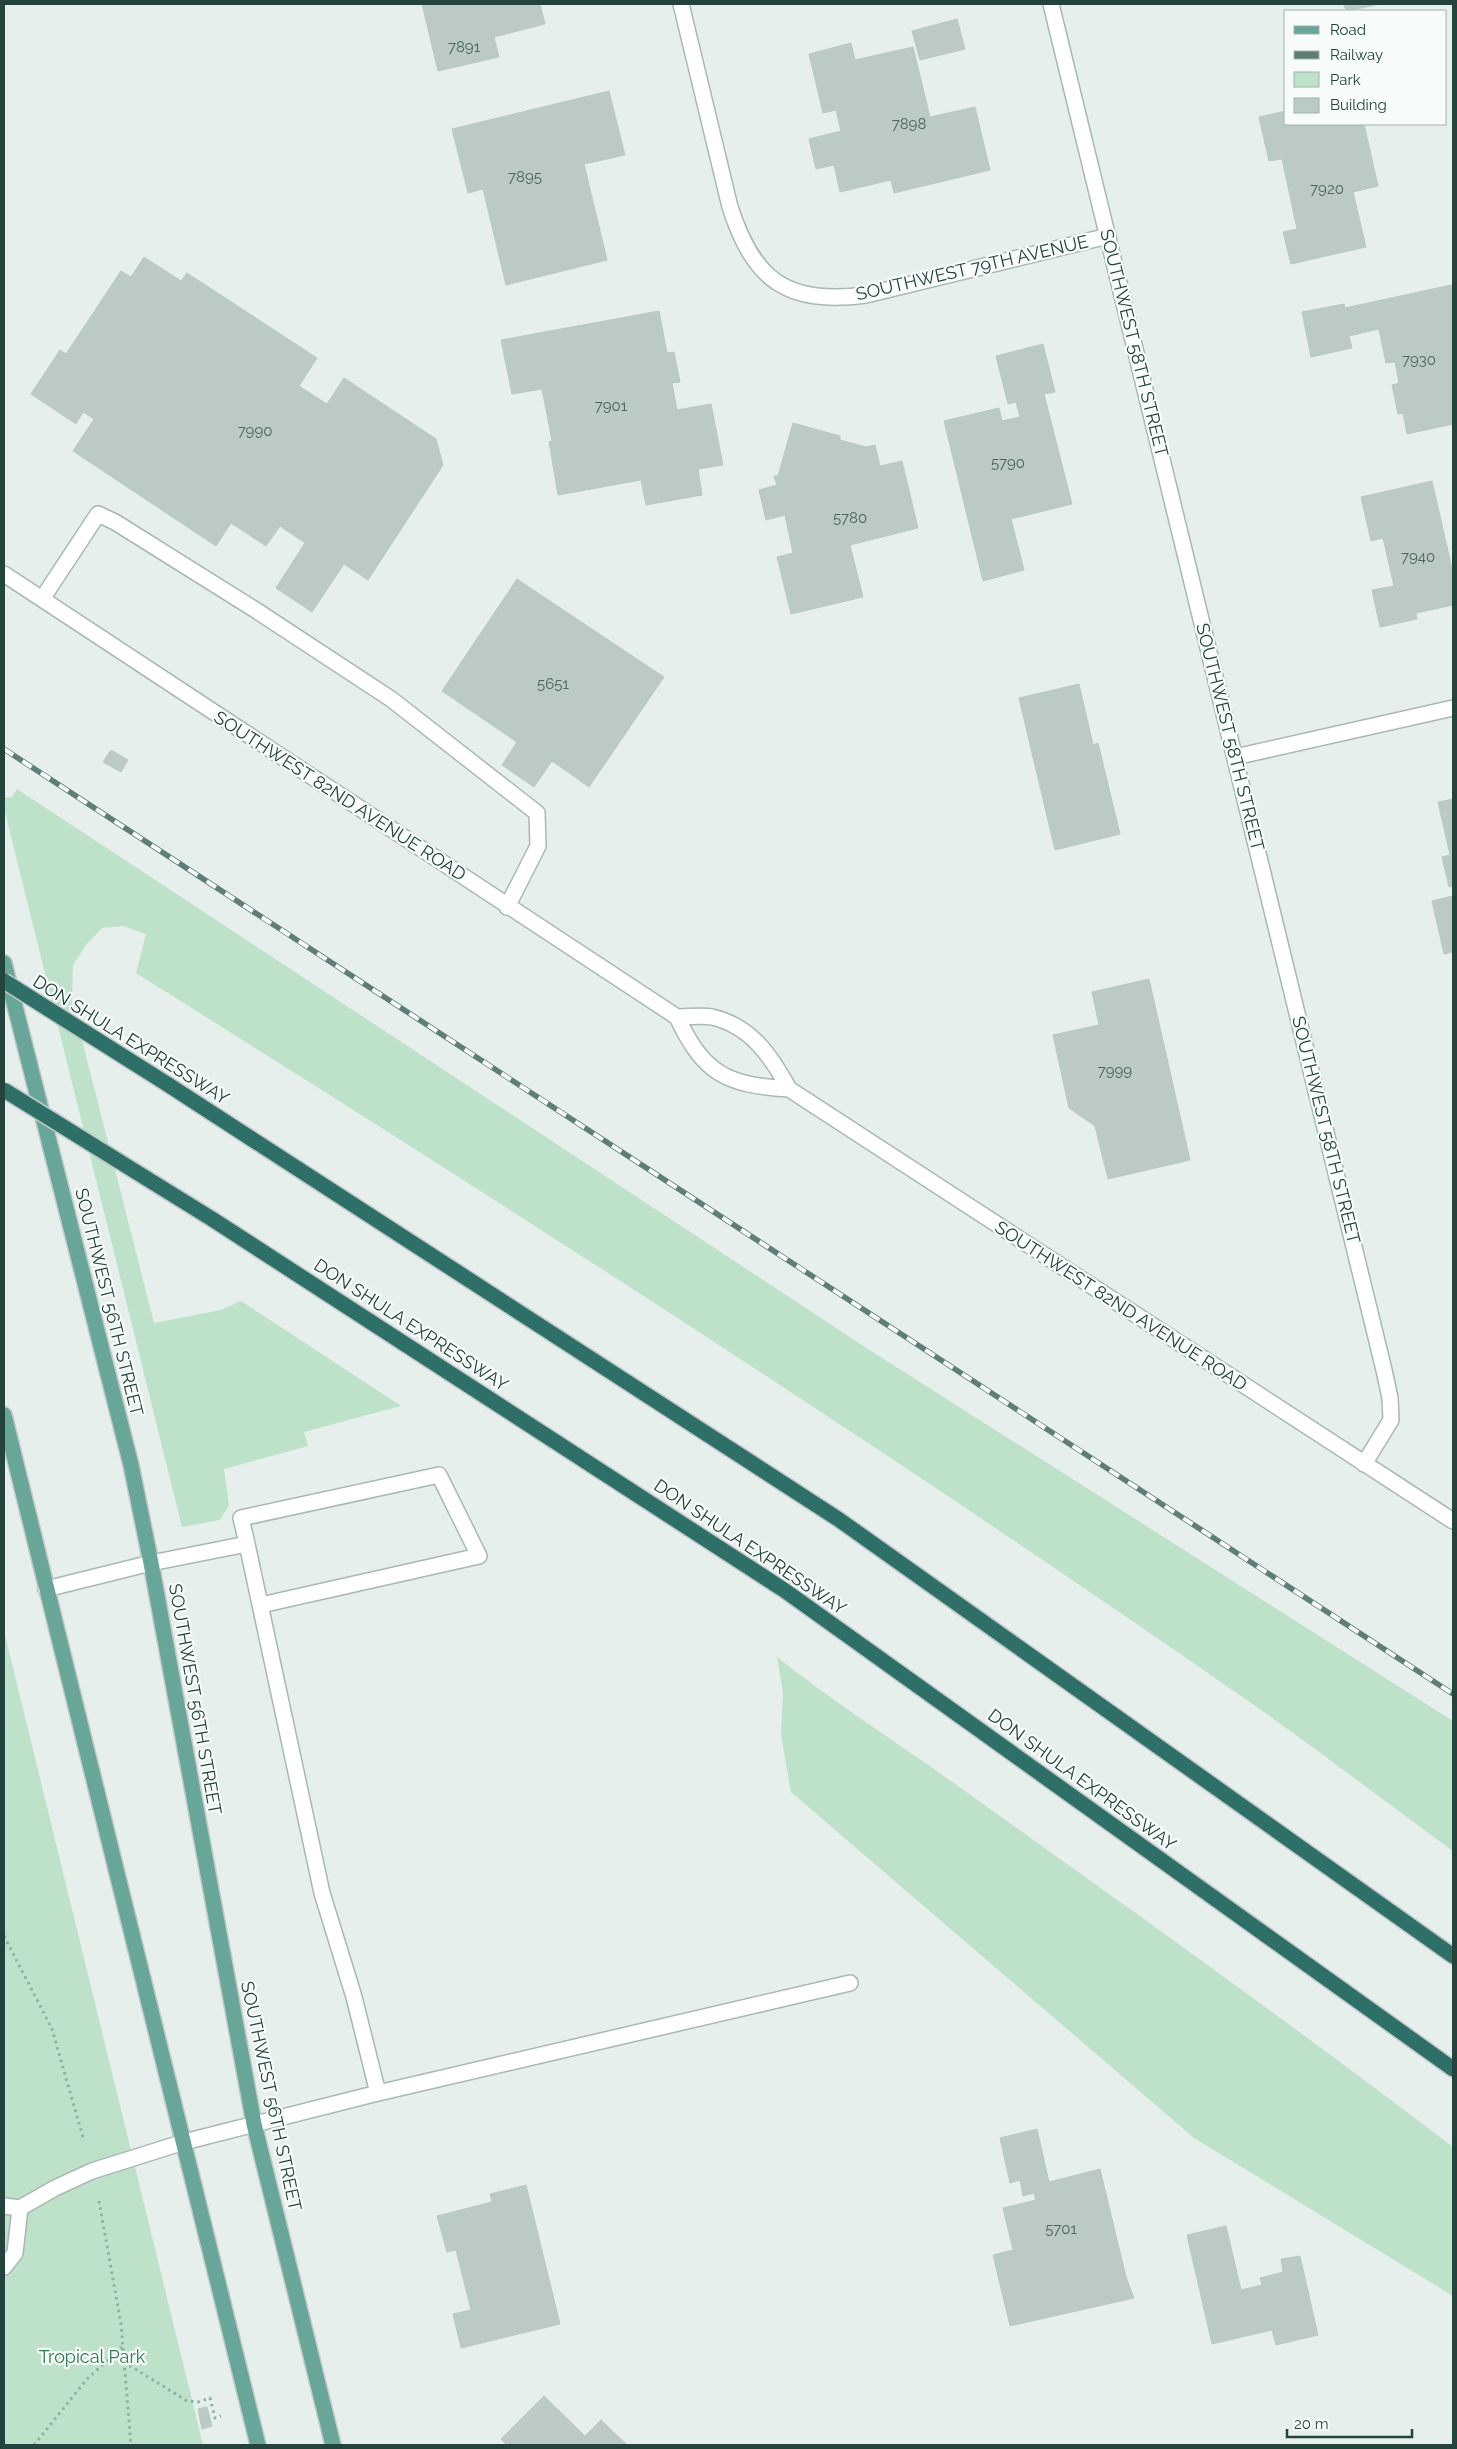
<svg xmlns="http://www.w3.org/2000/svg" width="1457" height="2449" viewBox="0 0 1457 2449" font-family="Raleway,sans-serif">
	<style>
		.green { fill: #bee1ca }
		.building { fill: #bbcac5; stroke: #b8c9c3 }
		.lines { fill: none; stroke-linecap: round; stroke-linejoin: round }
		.minor-casing { stroke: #a8b8b4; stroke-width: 18 }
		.major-casing { stroke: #c1cac8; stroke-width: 18 }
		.highway-casing { stroke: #c1cac8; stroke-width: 18 }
		.path { stroke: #85b4a8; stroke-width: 3; stroke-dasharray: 2.5 4; stroke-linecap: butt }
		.minor { stroke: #fff; stroke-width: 15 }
		.major { stroke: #69a69a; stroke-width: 15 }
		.highway { stroke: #2e7067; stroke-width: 15 }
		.rail-casing { stroke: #5e7e77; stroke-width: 5.5 }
		.rail { stroke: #f7fbf9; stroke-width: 4; stroke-dasharray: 11; stroke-linecap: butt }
		.highway-bridge-casing { stroke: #c1cac8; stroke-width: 18; stroke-linecap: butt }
		.highway-bridge { stroke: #2e7067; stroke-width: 15 }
		.labels { text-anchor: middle; stroke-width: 4.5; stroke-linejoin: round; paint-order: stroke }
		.number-label { font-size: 15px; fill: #49655e }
		.street-label { font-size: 18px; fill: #23433c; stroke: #f7fbf9 }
		.park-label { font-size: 18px; fill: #2b7b4f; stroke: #f7fbf9 }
	</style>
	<rect width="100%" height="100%" fill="#e6efec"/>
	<path class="green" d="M17 789 868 1349 1453 1721V1851C1383 1800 1313 1746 1241 1696 880 1445 509 1207 136 973L146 934 123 926 102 928 86 945 73 965 72 1001 154 1323 221 1310 241 1301 401 1406 304 1432 308 1446 224 1469 229 1505 220 1520 182 1527 4 808V798L12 797Z
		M4 1631 203 2445H4Z
		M777 1657C835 1703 898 1743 958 1786 1124 1905 1291 2023 1453 2147V2296L1194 2138 791 1792 781 1735 783 1693Z"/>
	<path class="building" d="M422 4H540L545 24 494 37 499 57 438 71Z
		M1343 4H1380L1347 11Z
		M957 19 965 49 920 60 912 31Z
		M851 43 855 60 913 47 930 117 975 107 990 170 894 193 891 180 840 192 834 165 816 169 809 139 841 131 836 110 823 113 809 54Z
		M609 91 625 155 584 164 607 260 506 285 483 189 468 193 452 129Z
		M1286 111V124H1364L1378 186 1353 192 1366 247 1291 264 1283 232 1297 229 1282 159 1269 161 1259 117Z
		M144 257 181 281 187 273 317 358 299 386 327 404 344 378 436 439 443 465 368 580 344 564 312 612 276 588 305 543 280 526 266 546 231 523 216 546 73 451 94 419 83 412 76 424 31 394 60 350 66 354 121 271 131 277Z
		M1451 285 1453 294V424L1407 434 1403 413 1398 414 1392 385 1399 383 1395 362 1386 363 1379 329 1349 336 1352 348 1311 357 1302 312 1344 304 1345 308Z
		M659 311 667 353 674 352 680 382 672 383 677 410 711 404 723 465 698 469 702 495 646 505 641 480 558 495 549 442 552 441 542 389 512 394 501 340Z
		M1043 344 1055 392 1044 394 1072 504 1011 519 1024 570 983 581 944 421 999 408 1002 421 1020 417 1016 402 1008 404 996 356Z
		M793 423 840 436V440L866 447 875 445 880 466 902 461 918 528 850 545 863 597 791 614 777 557 793 553 785 515 766 520 759 490 777 485 774 476H778Z
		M1432 481 1453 573V605L1416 613 1417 619 1380 627 1372 590 1394 586 1383 538 1371 541 1361 497Z
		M517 579 664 677 589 787 552 761 534 787 502 765 517 742 442 691Z
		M1079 684 1093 745 1098 743 1120 834 1055 850 1019 698Z
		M111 750 128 760 121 772 103 762Z
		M1453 799V886L1449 887 1442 857 1450 855 1438 802Z
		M1453 896V952L1444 954 1432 901Z
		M1149 979 1190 1160 1108 1179 1095 1126 1069 1108 1053 1035 1099 1025 1092 992Z
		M1037 2129 1049 2182 1100 2169 1126 2277 1134 2298 1010 2326 993 2255 1013 2250 1003 2208 1036 2200 1034 2193 1023 2196 1020 2180 1010 2183 1000 2138Z
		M526 2185 560 2324 461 2348 453 2314 471 2310 456 2250 447 2252 437 2216 492 2202 490 2194Z
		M1226 2226 1241 2290 1262 2285 1260 2278 1283 2272 1281 2259 1300 2256 1318 2335 1276 2345 1272 2330 1212 2344 1187 2235Z
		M544 2396 585 2436 601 2420 627 2445H507L501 2439Z
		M207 2407 212 2426 202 2429 198 2409Z"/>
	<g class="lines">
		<g class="minor-casing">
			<path id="minor" d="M681 4 730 207C754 281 787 305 866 295L1108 236
				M1051 4 1384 1370 1390 1398 1391 1420 1364 1464
				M4 574 677 1017C704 1074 726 1085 789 1089L1453 1521
				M42 599 98 514 115 522 254 609 391 699 537 813 538 846 507 907
				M1235 757 1453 708
				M677 1017C688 1017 701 1015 712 1017 751 1026 771 1056 789 1089
				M247 1544 241 1518 439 1475 479 1556 261 1605
				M46 1589 151 1563 247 1544 322 1893 354 1997 378 2093
				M4 2206 20 2208 55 2188 92 2171 184 2142 378 2093 850 1983
				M4 2267 15 2253 20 2208"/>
		</g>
		<g class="major-casing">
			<path id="major" d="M4 963 131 1465 151 1563 254 2124 333 2445
				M4 1415 258 2445"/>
		</g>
		<g class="highway-casing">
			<path id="highway" d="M167 1084 838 1519 1453 1956
				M212 1219 784 1590 1453 2069"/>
		</g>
		<path class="path" d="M4 1936 52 2029 84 2141
			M99 2201 121 2324 131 2445
			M124 2362 187 2401 198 2402 210 2398 215 2418 221 2416
			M34 2445 87 2379 122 2347"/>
		<use href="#minor" class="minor"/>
		<use href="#major" class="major"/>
		<use href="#highway" class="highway"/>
		<g class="rail-casing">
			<path id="rail" d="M4 749 1453 1694"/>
		</g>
		<use href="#rail" class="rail"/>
		<g class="highway-bridge-casing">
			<path id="highway-bridge" d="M4 981 167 1084
				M4 1090 212 1219"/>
		</g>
		<use href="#highway-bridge" class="highway-bridge"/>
	</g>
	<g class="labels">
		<g class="number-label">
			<text x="464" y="52">7891</text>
			<text x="909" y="129">7898</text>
			<text x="525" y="182">7895</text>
			<text x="1327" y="194">7920</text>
			<text x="1419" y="365">7930</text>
			<text x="611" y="411">7901</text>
			<text x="255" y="436">7990</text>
			<text x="1008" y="468">5790</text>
			<text x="850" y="523">5780</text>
			<text x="1418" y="562">7940</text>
			<text x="553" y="689">5651</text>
			<text x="1115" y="1076">7999</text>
			<text x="1061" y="2234">5701</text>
		</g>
		<g class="street-label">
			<text transform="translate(972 268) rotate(-13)" y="6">SOUTHWEST 79TH AVENUE</text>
			<text transform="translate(1134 343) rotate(76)" y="6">SOUTHWEST 58TH STREET</text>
			<text transform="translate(1230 737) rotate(76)" y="6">SOUTHWEST 58TH STREET</text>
			<text transform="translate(340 796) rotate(33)" y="6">SOUTHWEST 82ND AVENUE ROAD</text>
			<text transform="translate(131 1040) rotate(32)" y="6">DON SHULA EXPRESSWAY</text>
			<text transform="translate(1326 1130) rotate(76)" y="6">SOUTHWEST 58TH STREET</text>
			<text transform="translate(109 1302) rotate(76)" y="6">SOUTHWEST 56TH STREET</text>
			<text transform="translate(1121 1306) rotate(33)" y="6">SOUTHWEST 82ND AVENUE ROAD</text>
			<text transform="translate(411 1325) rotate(33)" y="6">DON SHULA EXPRESSWAY</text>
			<text transform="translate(750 1547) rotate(34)" y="6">DON SHULA EXPRESSWAY</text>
			<text transform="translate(195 1699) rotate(80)" y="6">SOUTHWEST 56TH STREET</text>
			<text transform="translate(1082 1780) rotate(36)" y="6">DON SHULA EXPRESSWAY</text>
			<text transform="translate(271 2096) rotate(78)" y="6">SOUTHWEST 56TH STREET</text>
		</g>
		<g class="park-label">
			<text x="92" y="2363">Tropical Park</text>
		</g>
	</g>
	<rect width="1457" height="2449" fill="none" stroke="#23433c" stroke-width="10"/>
	<rect x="1284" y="10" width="162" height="115" fill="#f7fbf9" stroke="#a2b1ad"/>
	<rect x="1294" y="26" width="25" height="8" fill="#69a69a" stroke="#a2b1ad"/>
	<text x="1330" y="35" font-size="15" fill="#23433c">Road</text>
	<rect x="1294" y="51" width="25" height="8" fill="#5e7e77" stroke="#a2b1ad"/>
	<text x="1330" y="60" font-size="15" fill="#23433c">Railway</text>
	<rect x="1294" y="72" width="25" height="15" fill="#bee1ca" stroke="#a2b1ad"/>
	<text x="1330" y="85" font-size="15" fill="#23433c">Park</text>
	<rect x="1294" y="98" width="25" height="15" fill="#bbcac5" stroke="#a2b1ad"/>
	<text x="1330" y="110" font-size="15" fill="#23433c">Building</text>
	<path d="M1287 2429v8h125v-8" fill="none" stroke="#23433c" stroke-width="2.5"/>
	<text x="1294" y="2429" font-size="15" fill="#23433c" stroke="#f7fbf9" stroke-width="4" paint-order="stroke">20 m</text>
</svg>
